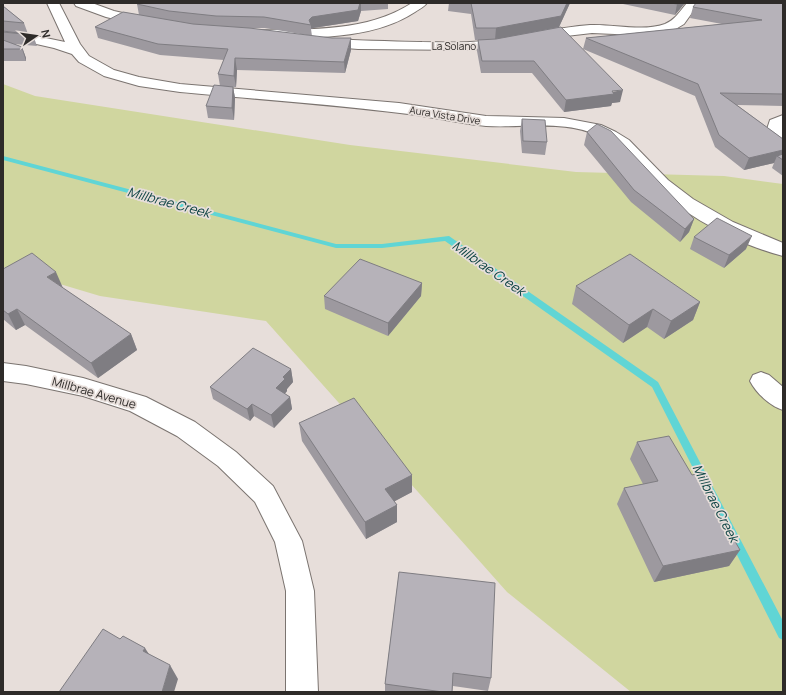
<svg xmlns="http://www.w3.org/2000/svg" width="786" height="695" viewBox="0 0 786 695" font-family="Manrope,sans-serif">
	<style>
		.green { fill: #d0d69f }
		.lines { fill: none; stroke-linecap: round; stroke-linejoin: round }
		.stream { fill: #60d5d5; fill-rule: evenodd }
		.minor-casing { stroke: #7b7470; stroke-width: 2 }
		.minor { fill: #fff; fill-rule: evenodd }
		.wall { fill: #9d999f }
		.shaded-wall { fill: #7f7d82 }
		.building { fill: #b6b2b9; stroke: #7f7d82 }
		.labels { text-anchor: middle; stroke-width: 3.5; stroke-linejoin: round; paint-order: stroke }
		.far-street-label { font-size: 10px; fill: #2e2b29; stroke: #e7deda }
		.street-label { font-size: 12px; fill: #2e2b29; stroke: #e7deda }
		.water-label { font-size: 13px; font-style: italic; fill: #0c4343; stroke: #e7deda }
	</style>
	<rect width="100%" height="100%" fill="#e7deda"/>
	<path class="green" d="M3 84 35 96 350 145 576 172 724 176 783 184V692H631L507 592 266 321 100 296 3 267Z"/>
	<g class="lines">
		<path class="stream" d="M3 156 336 244H382L449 236 658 382 783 621V640L779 638 652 387 445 241 382 248H336L3 160Z"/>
		<g class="minor-casing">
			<path id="minor" d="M47 3H59L80 44 89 56 114 70 139 77 180 84 399 103 486 116 564 118 601 125 616 132 629 140 668 180 693 199 733 222 783 243V256C740 245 691 219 658 190 635 169 620 143 589 132 557 121 520 128 486 126 457 123 429 116 400 113 327 104 253 99 180 92L139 86 104 76 79 62 72 54 54 48 32 43 3 41V33L41 37 65 42Z
				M74 3H92L114 11 149 19 150 22 149 25 144 26 106 17 76 6Z
				M412 3H427C424 7 419 9 415 12 371 41 310 37 260 38L255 37 253 34 255 31 260 30C312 29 367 32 412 3Z
				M687 3H699L684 24 674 30 654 34 638 35 592 33 549 38 517 45 469 50 358 49 322 46 317 45 315 42 317 39 322 38C355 41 388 41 422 42 438 42 454 43 470 42 511 39 549 28 590 25 613 24 643 32 665 24 675 20 680 11 687 3Z
				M783 115V140L777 138 767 129 770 120Z
				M3 363 26 366 83 378 146 397 195 422 236 452 273 486 302 541 314 591 318 692H286V591L275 542 255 502 218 466 177 436 130 411 83 396 26 384 3 381Z
				M761 372 769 375 783 387V410C770 406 756 393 750 381L753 375Z"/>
		</g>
		<use href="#minor" class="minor"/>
	</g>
	<path class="wall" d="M138 3H388V9L361 11 358 21 313 28 311 29 312 36 265 28H246L351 50 345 73 237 70 236 87H233L235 98 234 120 208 118 206 106 220 86 218 74 224 60 160 55 98 38 95 27 139 15 137 4Z
		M449 3H570L559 27 620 102 612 103 611 106 564 112 532 73H481L477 51 478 40H488H475L471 14 448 11Z
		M623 3H685L675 15 623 4Z
		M783 3V106L737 105 783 139V176L772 168 774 163 744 170 715 147 695 96 583 49 586 38 722 24 690 18 693 7Z
		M3 6 24 23 28 34 33 35 37 46 14 44 22 47 26 58V61H3Z
		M522 119 547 142 545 155 522 153 520 131Z
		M587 132 694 219 689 232 680 242 631 202 584 145Z
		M694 237 746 249 724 268 690 249Z
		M3 269 63 288 131 334 137 350 98 378 25 325 16 330 3 319Z
		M422 283 421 296 388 336 325 309 324 296Z
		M576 286 700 302 693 320 664 339 647 327 623 343 572 304Z
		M291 369 293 382 287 389V391L285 394 290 397 292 409 274 428 254 416 250 421 213 399 210 387Z
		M299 423 412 475V492L394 501 397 505V522L366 539 302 441Z
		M637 442 692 475 740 550 729 566 654 582 617 504 624 488 643 484 630 459Z
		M399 572 491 678 488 691 453 686 452 692H385V684Z"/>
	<path class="shaded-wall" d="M361 3V11L358 21 313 28 311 29V25L309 20 312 17Z
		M567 3H570L559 27 495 40 496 28Z
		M679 3H685L675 15 677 4Z
		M351 38V50L345 73 344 62Z
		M22 47 26 58V61L22 49Z
		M235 58 237 70 236 87 234 76Z
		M233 87 235 98 234 120 232 108Z
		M623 90 620 102 612 103 611 106 564 112 566 100Z
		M783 150V160L777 156 774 163 744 170 749 158Z
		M694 219 689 232 680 242 685 229Z
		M752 236 746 249 724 268 729 255Z
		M56 272 63 288 47 277Z
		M422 283 421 296 388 336V323Z
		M700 302 693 320 664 339 671 321Z
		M17 309 25 325 16 330 8 314Z
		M653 309 647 327 623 343 629 325Z
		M131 334 137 350 98 378 91 363Z
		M291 369 293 382 287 389V391L278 401 276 388 283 377Z
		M290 397 292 409 274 428 271 415Z
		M252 404 254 416 250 421 247 409Z
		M412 475V492L386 506 385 489Z
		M397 505V522L366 539 365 522Z
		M740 550 729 566 654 582 663 566Z
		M145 648 154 662 143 651Z
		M170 665 178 679 174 692H162Z"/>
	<path class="building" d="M138 3H360L358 10 312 17 309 20 311 25 264 17 216 16 169 11 137 4Z
		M469 3H567L561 16 496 28H476L471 3Z
		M670 3H679L677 4Z
		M696 3H783V94L720 93 783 139V150L749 158 719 135 698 84 586 38 762 20 693 7Z
		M3 6 24 23 3 21Z
		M123 12 193 24 249 28 332 38H351L344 62 235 58 234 76 218 74 228 49 158 44 95 27Z
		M561 27 623 90 612 91 614 94 566 100 534 61H482L478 40 496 39Z
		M3 31 33 35 3 32Z
		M3 40 22 47V49H3Z
		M214 85 233 87 232 108 206 106Z
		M522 119 545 120 547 142 523 141Z
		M597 124 611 131 694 219 685 229 634 190 587 132Z
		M783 154V160L777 156Z
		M717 218 752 236 729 255 694 237Z
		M32 253 56 272 47 277 131 334 91 363 17 309 8 314 3 310V269Z
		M630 254 700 302 671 321 653 309 629 325 576 286Z
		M360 259 422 283 388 323 324 296Z
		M253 348 291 369 283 377 285 379 276 388 290 397 271 415 252 404 247 409 210 387Z
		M354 398 412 475 385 489 397 505 365 522 299 423Z
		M669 436 692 475 696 474 740 550 663 566 624 488 658 481 637 442Z
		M399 572 495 583 491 678 453 673 452 692H443L385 684Z
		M103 629 120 639 123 636 145 648 143 651 170 665 162 692H59Z"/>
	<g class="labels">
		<g class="far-street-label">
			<text x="454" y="50">La Solano</text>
			<text transform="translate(445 115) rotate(9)" y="4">Aura Vista Drive</text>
		</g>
		<g class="street-label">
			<text transform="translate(94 393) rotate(16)" y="4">Millbrae Avenue</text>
		</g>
		<g class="water-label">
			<text transform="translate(169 202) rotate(15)" y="5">Millbrae Creek</text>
			<text transform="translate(489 268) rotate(35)" y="5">Millbrae Creek</text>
			<text transform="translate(716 503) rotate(63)" y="5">Millbrae Creek</text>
		</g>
	</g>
	<rect width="786" height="695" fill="none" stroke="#2e2b29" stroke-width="8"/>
	<g transform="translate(36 36) rotate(77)" stroke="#e7deda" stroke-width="3" paint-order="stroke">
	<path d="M0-3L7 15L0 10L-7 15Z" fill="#2e2b29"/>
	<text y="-6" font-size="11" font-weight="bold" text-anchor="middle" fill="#2e2b29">N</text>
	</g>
</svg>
